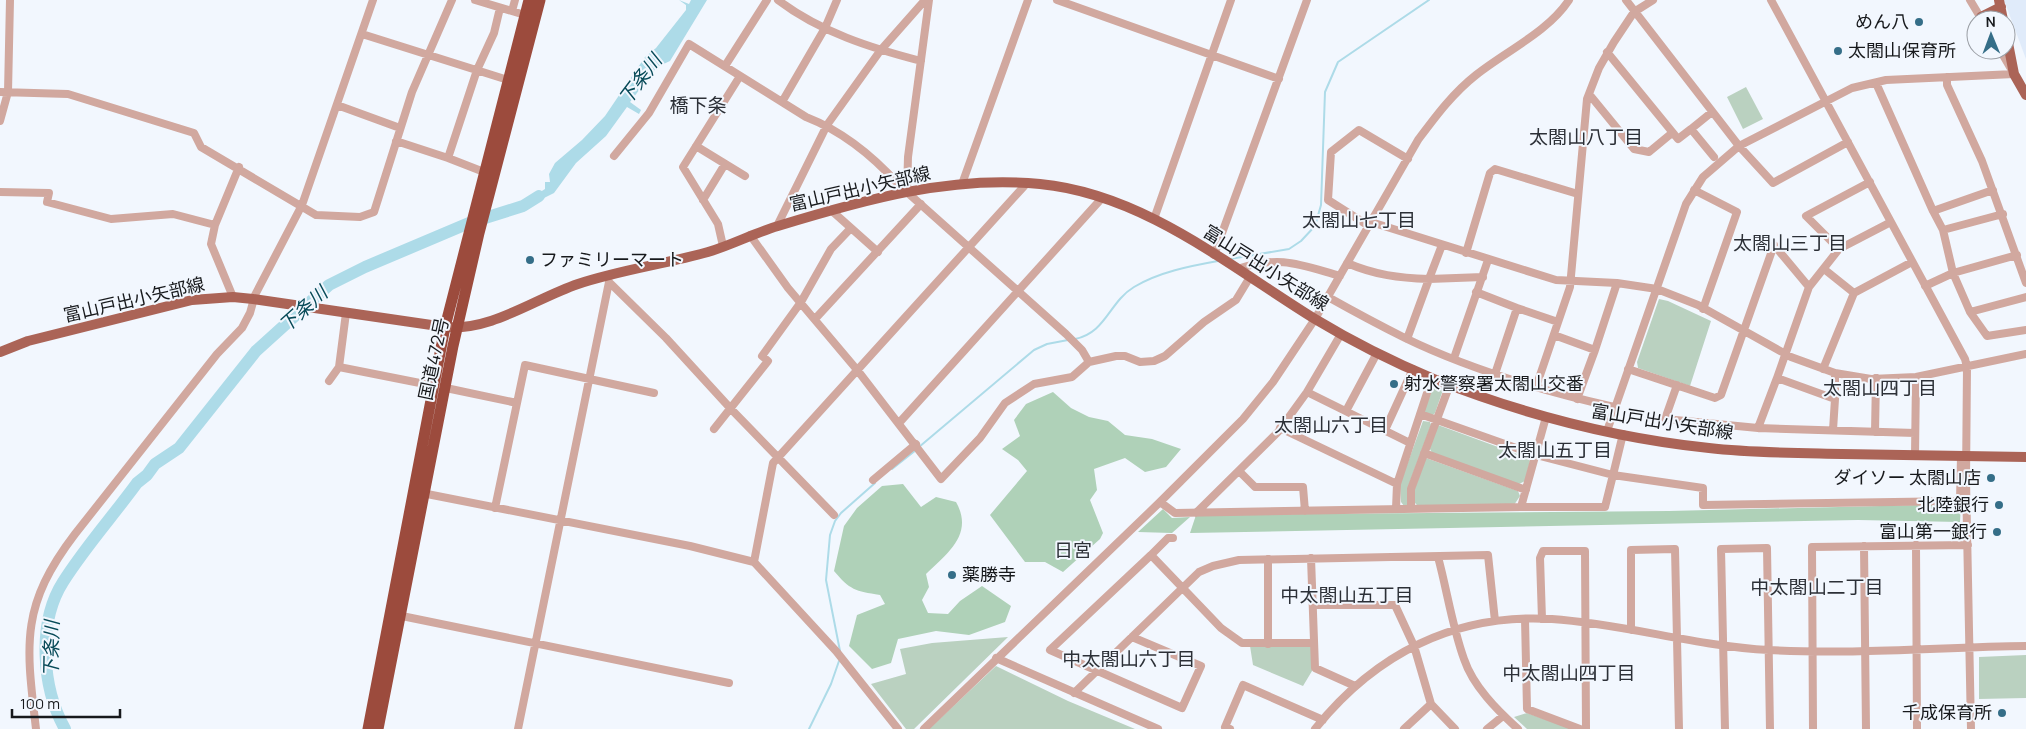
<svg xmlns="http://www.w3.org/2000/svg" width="2026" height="729" viewBox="0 0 2026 729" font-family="Manrope,'Noto Sans JP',sans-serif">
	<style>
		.built { fill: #e0ebfa }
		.green { fill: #bad1c0 }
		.forest { fill: #afd1b8 }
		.water { fill: #addbe8 }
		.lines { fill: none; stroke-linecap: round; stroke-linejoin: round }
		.stream { stroke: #addbe8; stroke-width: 2 }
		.river { stroke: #addbe8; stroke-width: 12 }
		.minor { stroke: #d1a89f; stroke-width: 8 }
		.major { stroke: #ab6457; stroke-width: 10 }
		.highway { stroke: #9c4b3d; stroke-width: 11 }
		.poi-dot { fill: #356e88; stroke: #f2f7fe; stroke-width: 2 }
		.labels { text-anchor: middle; stroke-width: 4; stroke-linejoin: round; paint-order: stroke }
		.poi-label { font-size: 18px; fill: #17191c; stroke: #f2f7fe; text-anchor: end }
		.street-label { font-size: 18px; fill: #17191c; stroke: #f2f7fe }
		.water-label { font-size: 19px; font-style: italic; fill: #074a58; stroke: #f2f7fe }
		.neighbourhood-label { font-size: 19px; fill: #2c3037; stroke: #f2f7fe }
	</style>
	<rect width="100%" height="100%" fill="#f2f7fe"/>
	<path class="built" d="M2004 0H2026V59Z"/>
	<path class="green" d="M1746 87 1763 119 1743 129 1727 97Z
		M1659 299 1668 301 1711 321 1690 386 1638 368 1637 362Z
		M1435 383 1444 387 1435 413 1433 415 1425 413 1424 411Z
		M1423 421 1430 422 1431 425 1408 487V505L1404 506 1401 502 1400 484Z
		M1438 425 1528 458 1530 461 1525 481 1519 484 1432 453 1429 447Z
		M1426 458 1518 491 1520 496 1514 505 1418 506 1414 502 1415 488Z
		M1008 637 914 729H906L871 684 906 674 900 649 932 643Z
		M1250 646H1311L1312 671 1303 686 1253 665Z
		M2026 655V698L1979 699V657Z
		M996 666 1068 701 1135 729H929Z
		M1527 713 1572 729H1527L1514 717Z"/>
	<path class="forest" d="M1053 392 1071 408 1089 417 1108 421 1125 435 1152 439 1181 449 1166 467 1145 472 1125 458 1094 469 1097 490 1090 500 1103 533 1100 539 1063 572 1045 562H1025L990 515 1027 471 1018 460 1002 449 1020 436 1014 420 1026 404Z
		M903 484 921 507 936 497 956 502C974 534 948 553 926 574L929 587 922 600 928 613 948 614 960 601 982 586 1011 606 1005 622 969 635 936 631 898 639 891 663 872 669 849 646 857 615 885 604 880 595C855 591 850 590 834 571L844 526 857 508 882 486Z
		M1961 504 1960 522 1858 520 1190 533 1196 515 1669 511Z
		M1163 509 1172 518 1190 517 1172 533 1138 532Z"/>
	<path class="water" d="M679 0 689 4 691 0H707L670 61 657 67 630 102 641 110 639 114 627 107 606 136 576 163 554 193 526 207 523 203 545 189V182H550L549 174 555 163 582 140 605 116 645 57 656 48 686 10V5Z"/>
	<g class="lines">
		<path class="stream" d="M1230 259 1289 249 1301 241 1315 226 1321 205 1325 92 1338 62 1429 0
			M1075 339C1106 333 1109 302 1134 287 1159 272 1190 266 1218 261
			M919 447 1034 350 1047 344 1068 340
			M892 469 916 450
			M840 651 826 580 830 535 835 521 841 513 875 483
			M809 729 831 684 839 661"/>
		<path class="river" d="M65 729C42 688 37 623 63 582 85 547 113 516 137 483L147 475 155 464 179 448 256 351 329 285 365 267 469 223 523 206 539 196"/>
		<path class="minor" d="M475 0 525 15
			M778 0C820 32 871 48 921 61
			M1057 0 1279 79
			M1626 0 1739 146 1773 183 1848 142
			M1771 0 1965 359 1967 367 1966 480 1971 729
			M1970 0 1982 20
			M512 11 515 0
			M362 34 508 80
			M1607 52 1678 139 1691 129
			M725 66 767 0
			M1947 77V85L1982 161 2026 283
			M1876 83 1933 211 1993 190
			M0 92 68 94 194 133 201 147 316 215 360 217 374 212 412 92 452 0
			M1589 94 1634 149 1649 152 1672 133
			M782 102 825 28 837 0
			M337 105 400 128
			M1712 112 1691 129 1714 157
			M0 121 8 92 10 0
			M396 141 448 158 484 172
			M696 146 745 176
			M614 156 649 113 689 44 806 117C842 131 873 156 899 185L1066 334 1082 350 1089 362
			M448 158 477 70 494 33 500 8
			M1870 182 1806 216 1839 249 1891 222
			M962 184 1028 0
			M1694 190 1737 212 1703 309
			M907 191 908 157 929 0
			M0 192 49 193 47 202 111 219 173 214 215 225
			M703 200 725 164
			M832 211 878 252
			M1933 211 1943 230 1953 273 2017 255
			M1154 219 1231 0
			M1371 222 1556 280 1617 283 1657 289 1698 305 1791 357 1835 373 1871 379 1916 377 2026 354
			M777 226 827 125 880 51 925 0
			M1369 226 1328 200 1331 152 1359 130 1408 159
			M1943 230 2003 214
			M750 235 788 288 858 371 941 479 980 438 1005 403 1034 384 1072 377 1089 362 1116 356H1125L1140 362 1154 361 1165 356 1204 322 1236 300 1250 277
			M1774 245 1809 287 1839 249
			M723 246 718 224 683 167 740 76
			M1466 253 1490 173 1495 169 1578 194
			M1214 255 1307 0
			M1347 263C1375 275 1399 278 1429 279L1442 245
			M1237 269C1281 255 1298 264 1340 276
			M1824 269 1854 293
			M609 282 666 338 731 409 834 515
			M1925 286 1953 273 1970 312 2026 297
			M1809 287 1777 378 1835 399V373
			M1476 292 1517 308 1495 374
			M233 297 211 244 215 225 239 167
			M1328 297C1353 311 1379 325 1405 338 1471 370 1543 391 1614 407
			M1517 308 1558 322
			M1970 312 1987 336 2026 330
			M815 319 921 204
			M1554 335 1595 350 1577 399
			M1407 339 1429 279 1483 277
			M1595 350 1617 283
			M1454 358 1488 260
			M339 367 435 386
			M1628 369 1715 398 1721 395 1774 245
			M1823 369 1854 293 1912 262
			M329 381 339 367 346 313
			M1677 385 1665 419 1758 428 1915 433
			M1536 387 1570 287 1587 99 1599 68 1614 42 1634 12 1653 0
			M446 388 517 403
			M1307 392 1410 443
			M1346 411 1377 353
			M1420 414 1536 455 1613 475 1605 507H1521L1546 417
			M899 423 1102 198
			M1280 428 1397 484
			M1758 428 1777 378
			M714 429 768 361 762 356 801 302 831 249 851 228
			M1385 430 1413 369
			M1833 430 1835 399
			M1607 431 1686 204 1703 177 1739 146 1852 88 1886 80 2014 74 2000 50
			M1875 432 1876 378
			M1623 434 1613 475 1703 488V505L1960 501 1961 456
			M1424 453 1526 490
			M1915 455 1916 377
			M1239 471 1255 487H1303L1305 511
			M873 480 916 444
			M422 493 690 546 754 562 836 651 898 729
			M1160 502 1175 513 1521 507
			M495 508 525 365 654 393
			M1396 509 1397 484 1432 378
			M1411 509V489L1450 384
			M1196 513 1278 432 1307 392 1341 334
			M1916 545 1917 729
			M1864 546 1866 729
			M1151 555 1168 538H1173
			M1438 557C1447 590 1452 626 1464 659 1473 686 1497 710 1518 729
			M1311 558 1315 668 1355 686
			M1268 559V644
			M754 562 773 463 1027 183
			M1314 605H1395L1414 646 1431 704 1455 729
			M397 615 729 683
			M1525 619 1527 709 1580 729
			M1542 619 1540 558 1543 551H1585L1586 729
			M1631 630V550L1675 549 1679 729
			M1132 637 1201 666 1182 708 1050 650 1151 555 1221 628 1242 643H1314
			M996 658 1158 729
			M1074 693 1199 572 1213 566 1239 560 1488 555 1495 621
			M36 729C26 644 20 606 75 534L217 354 242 328 250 313 255 295 302 205 373 0
			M518 729 609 282
			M924 729 1160 502 1243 419 1273 382 1315 319 1418 140C1436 116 1453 93 1476 75 1506 51 1548 32 1569 0
			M1230 729 1225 727 1243 685 1323 720
			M1315 729C1375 654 1455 613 1552 619 1625 624 1696 646 1769 650 1854 655 1941 647 2026 646
			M1404 729 1431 704
			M1487 729 1503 716
			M1725 729 1721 549 1767 548 1770 729
			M1813 729 1812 547 1968 545"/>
		<path class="major" d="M1999 0 2003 20
			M1981 17 2001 7
			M2006 33 2014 74 2026 95
			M0 352 28 341 192 300 233 297 253 299 445 327C492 331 534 299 578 284 620 270 665 264 708 252 732 245 754 233 778 226 863 200 951 175 1040 184 1144 194 1229 266 1315 319 1353 342 1393 362 1434 379 1522 414 1615 438 1709 448 1753 453 1798 453 1842 454 1904 455 1965 456 2026 457"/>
		<path class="highway" d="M368 729 445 327 529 0
			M378 729 453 346 479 233 540 0"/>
	</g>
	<g class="poi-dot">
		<circle cx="1919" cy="22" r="5"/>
		<circle cx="1838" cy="51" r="5"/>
		<circle cx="530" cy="260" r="5"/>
		<circle cx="1394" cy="384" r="5"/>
		<circle cx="1991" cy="478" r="5"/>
		<circle cx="1999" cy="505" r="5"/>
		<circle cx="1997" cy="532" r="5"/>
		<circle cx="952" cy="575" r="5"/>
		<circle cx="2002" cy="713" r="5"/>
	</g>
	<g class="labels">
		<g class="poi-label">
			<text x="1909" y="28">めん八</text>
			<text x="1848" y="57" text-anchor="start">太閤山保育所</text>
			<text x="540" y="266" text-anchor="start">ファミリーマート</text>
			<text x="1404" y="390" text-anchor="start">射水警察署太閤山交番</text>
			<text x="1981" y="484">ダイソー 太閤山店</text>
			<text x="1989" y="511">北陸銀行</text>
			<text x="1987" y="538">富山第一銀行</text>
			<text x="962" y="581" text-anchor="start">薬勝寺</text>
			<text x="1992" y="719">千成保育所</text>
		</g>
		<g class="street-label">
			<text transform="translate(860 189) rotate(-13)" y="6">富山戸出小矢部線</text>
			<text transform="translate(1266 268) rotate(32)" y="6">富山戸出小矢部線</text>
			<text transform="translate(134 300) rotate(-13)" y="6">富山戸出小矢部線</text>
			<text transform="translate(434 359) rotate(-78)" y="6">国道472号</text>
			<text transform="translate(1662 422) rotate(9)" y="6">富山戸出小矢部線</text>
		</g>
		<g class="water-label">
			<text transform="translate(640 79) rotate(-53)" y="7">下条川</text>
			<text transform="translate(303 309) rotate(-42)" y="7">下条川</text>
			<text transform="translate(51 649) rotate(-89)" y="7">下条川</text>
		</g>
		<g class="neighbourhood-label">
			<text x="698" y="112">橋下条</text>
			<text x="1586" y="144">太閤山八丁目</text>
			<text x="1359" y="227">太閤山七丁目</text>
			<text x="1790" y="250">太閤山三丁目</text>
			<text x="1880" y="395">太閤山四丁目</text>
			<text x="1331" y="432">太閤山六丁目</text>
			<text x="1555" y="457">太閤山五丁目</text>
			<text x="1073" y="557">日宮</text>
			<text x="1817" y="594">中太閤山二丁目</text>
			<text x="1347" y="602">中太閤山五丁目</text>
			<text x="1129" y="666">中太閤山六丁目</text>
			<text x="1569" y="680">中太閤山四丁目</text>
		</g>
	</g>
	<g transform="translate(1991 35) rotate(359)"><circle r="24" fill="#f2f7fe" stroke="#9a9ea4"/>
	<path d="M0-4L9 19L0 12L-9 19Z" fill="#356e88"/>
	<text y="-8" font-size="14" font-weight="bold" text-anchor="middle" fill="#17191c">N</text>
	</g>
	<path d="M12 709v8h108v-8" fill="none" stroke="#17191c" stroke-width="2.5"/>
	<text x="20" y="709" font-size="15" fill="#17191c" stroke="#f2f7fe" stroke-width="4" paint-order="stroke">100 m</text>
</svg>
